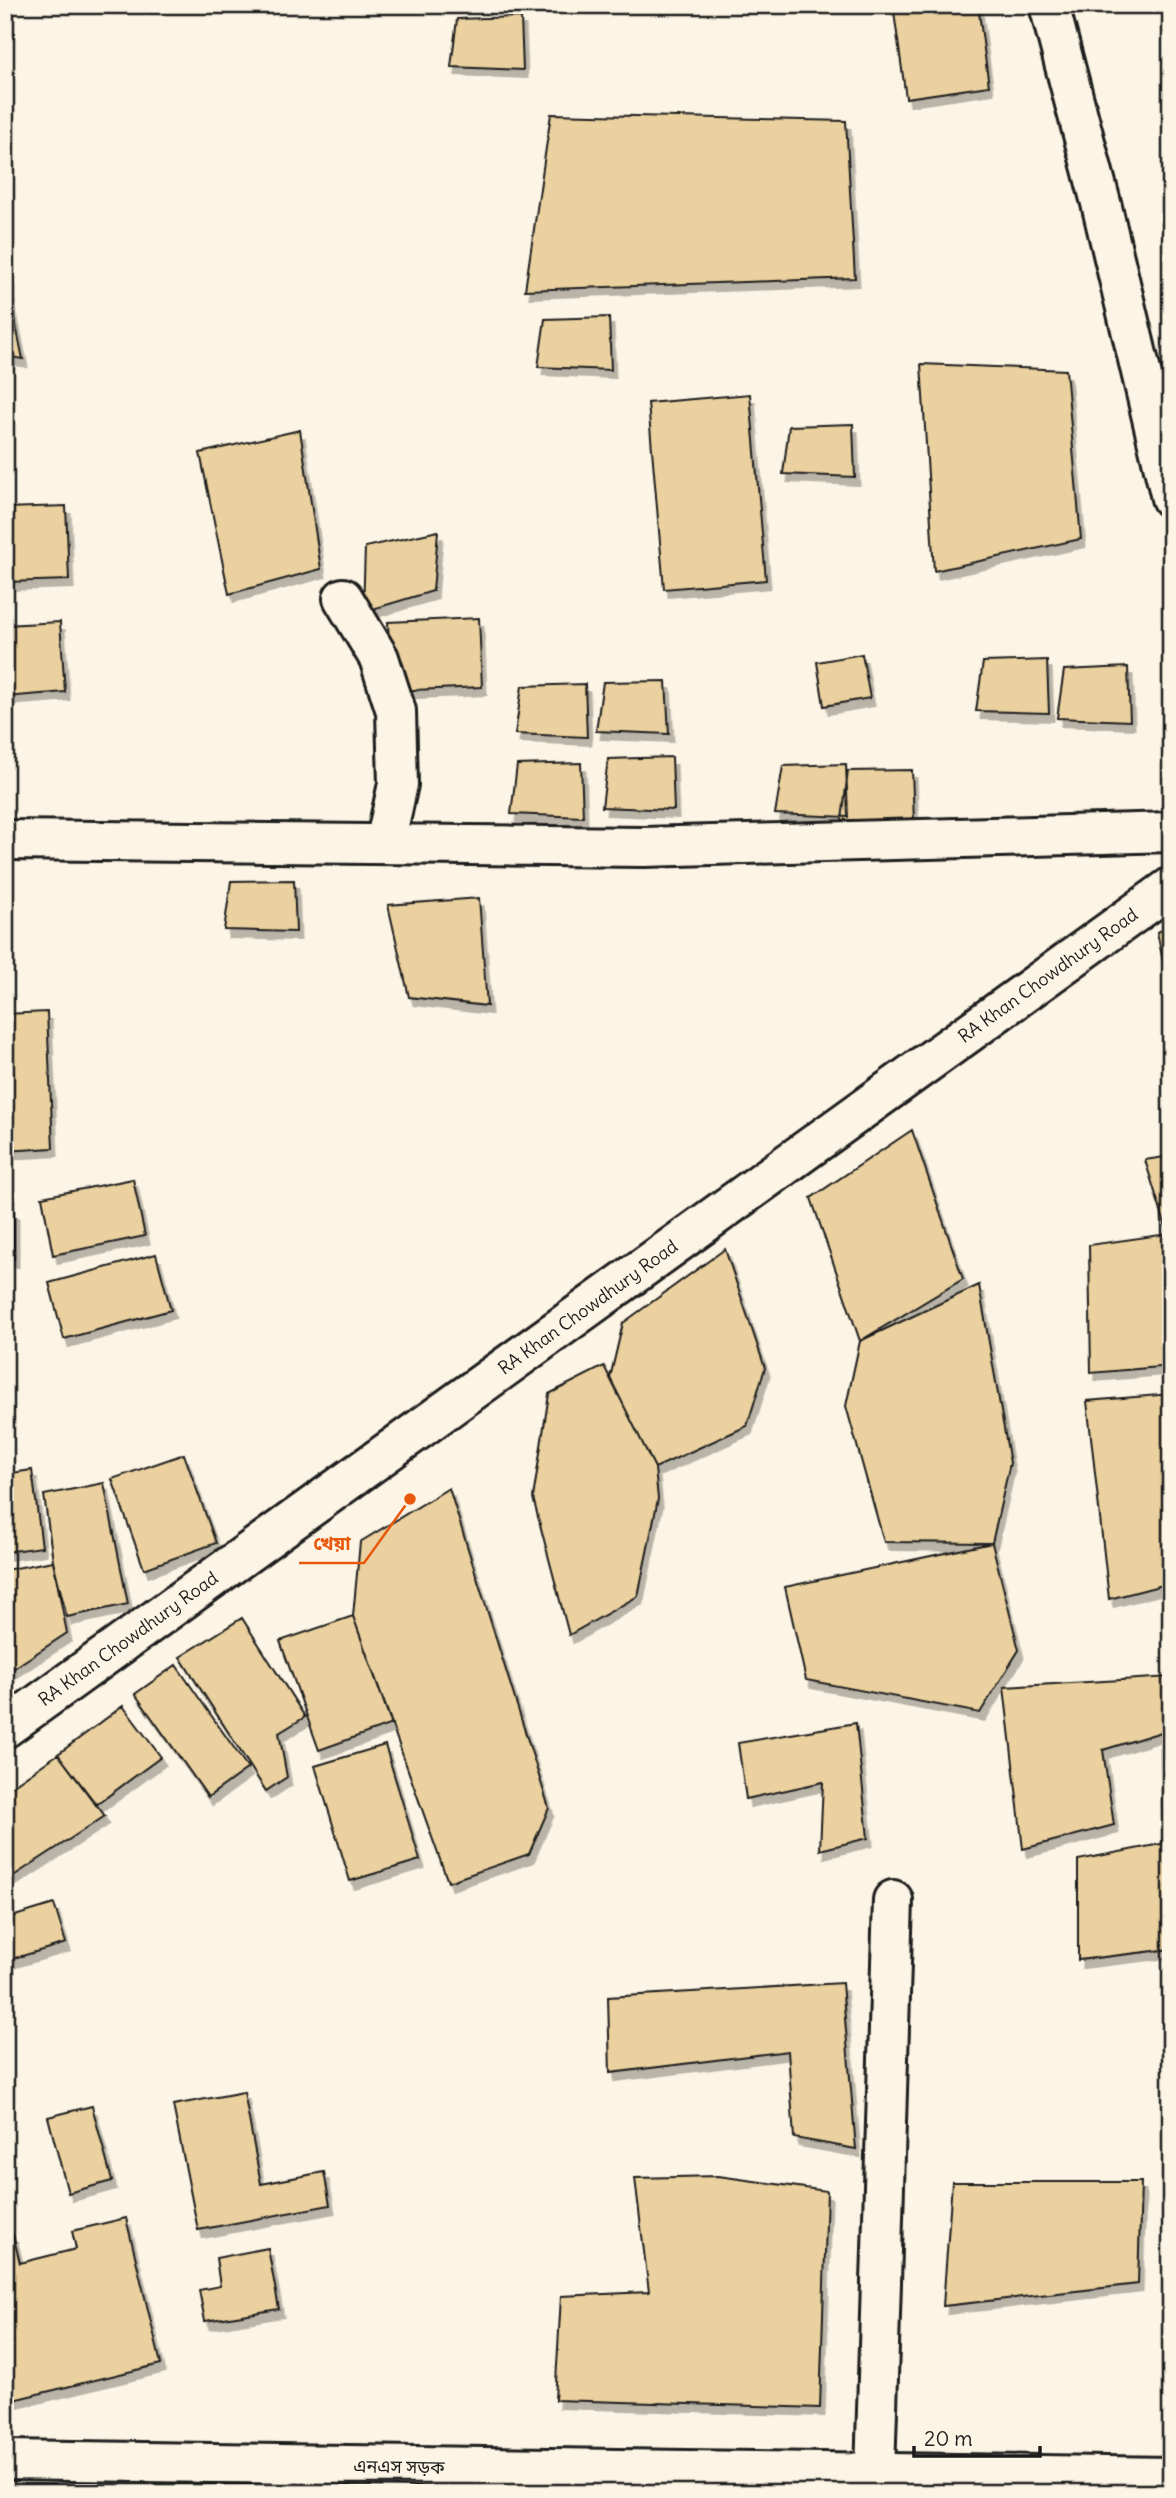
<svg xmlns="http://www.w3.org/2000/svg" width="1176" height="2498" viewBox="0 0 1176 2498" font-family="Delius,'Noto Sans Bengali',sans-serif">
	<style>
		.building { fill: #ead19f; stroke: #1c1c1c; stroke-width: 2; filter: url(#shadow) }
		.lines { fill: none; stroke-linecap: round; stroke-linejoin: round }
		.street-casing { stroke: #1c1c1c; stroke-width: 44 }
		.secondary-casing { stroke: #1c1c1c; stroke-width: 44 }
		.street { stroke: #fcf5e5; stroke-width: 38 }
		.secondary { stroke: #fcf5e5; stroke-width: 38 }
		.labels { text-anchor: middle; stroke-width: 6; stroke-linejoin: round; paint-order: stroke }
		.street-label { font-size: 18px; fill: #1c1c1c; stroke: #fcf5e5 }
		.leader { fill: none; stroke: #e8590c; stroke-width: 2.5 }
		.callout-dot { fill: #e8590c; stroke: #fcf5e5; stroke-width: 2.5 }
		.callout-label { font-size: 19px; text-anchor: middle; font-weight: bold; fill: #e8590c; stroke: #fcf5e5; stroke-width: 6; stroke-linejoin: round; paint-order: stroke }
	</style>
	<defs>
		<filter id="shadow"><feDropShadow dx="4.5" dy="8" stdDeviation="0" flood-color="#0004"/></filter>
	</defs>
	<rect width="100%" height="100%" fill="#fcf5e5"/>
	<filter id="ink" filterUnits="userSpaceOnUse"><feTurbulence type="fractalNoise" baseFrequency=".0143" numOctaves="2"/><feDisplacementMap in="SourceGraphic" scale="14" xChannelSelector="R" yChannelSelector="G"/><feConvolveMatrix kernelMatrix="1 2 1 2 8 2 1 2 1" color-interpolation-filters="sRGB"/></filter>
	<g filter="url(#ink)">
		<path class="building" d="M893 5H978L989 86 906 98Z
			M521 17 523 70 451 67 457 19Z
			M551 114 846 121 855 278 525 290Z
			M5 287H8L23 359 5 356Z
			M609 317 611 370 538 367 545 319Z
			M921 364 1066 370 1081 539 934 571Z
			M750 394 766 580 664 589 648 403Z
			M853 424 855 477 783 474 789 426Z
			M300 430 321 569 229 594 200 453Z
			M66 506 69 580 5 582V508Z
			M438 531 433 591 363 612 365 547Z
			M479 618 482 687 391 691 388 622Z
			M60 622 65 692 5 697V625Z
			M862 654 870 698 824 706 817 662Z
			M1047 660 1049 713 976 711 983 662Z
			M1128 667 1130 721 1057 718 1064 670Z
			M666 681 669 734 596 731 603 682Z
			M585 684 587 737 515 734 522 686Z
			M672 757 674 810 602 807 608 759Z
			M581 763 583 817 511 814 517 765Z
			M846 764 848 817 775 814 783 766Z
			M912 770 914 822 842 820 848 771Z
			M294 880 296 932 224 930 231 881Z
			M479 898 487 1006 409 997 388 905Z
			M1171 927V1001L1157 932Z
			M47 1012 53 1148 5 1151V1014Z
			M912 1130 963 1279 860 1341 811 1198Z
			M1171 1156V1366L1091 1373 1089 1245 1168 1234 1145 1160Z
			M133 1179 145 1236 53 1255 42 1197Z
			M5 1210H14V1259H5Z
			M725 1249 765 1368 747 1426 655 1468 610 1378 623 1323Z
			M156 1254 171 1310 64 1339 49 1283Z
			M979 1285 1010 1463 992 1543 884 1542 846 1406 860 1341Z
			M604 1366 655 1468 658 1499 638 1596 569 1635 533 1498 549 1394Z
			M1171 1394V1583L1109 1599 1087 1401Z
			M184 1454 216 1543 144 1569 112 1479Z
			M32 1470 42 1547 5 1552V1474Z
			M104 1483 128 1604 67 1617 53 1561 44 1495Z
			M449 1488 549 1808 529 1854 448 1882 353 1616 360 1542Z
			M992 1543 1019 1650 980 1713 806 1680 785 1587Z
			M53 1561 67 1633 5 1674V1570Z
			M353 1616 392 1724 319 1750 280 1641Z
			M242 1618 305 1717 279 1733 287 1777 266 1791 180 1657Z
			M176 1665 248 1768 208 1797 135 1694Z
			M1171 1677V1729L1103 1750 1114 1825 1023 1849 1004 1687Z
			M123 1706 161 1757 96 1805 58 1754Z
			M856 1723 868 1838 820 1850 823 1782 746 1799 738 1743Z
			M385 1745 420 1860 350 1881 315 1766Z
			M1171 1746V1823L1163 1824 1161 1749Z
			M58 1754 105 1816 12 1877 5 1867V1791Z
			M1171 1842V1949L1078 1960V1860Z
			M54 1904 66 1943 5 1961V1919Z
			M842 1983 856 2149 794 2138 788 2051 610 2073 608 1997Z
			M244 2092 261 2184 324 2172 330 2205 198 2230 173 2105Z
			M92 2106 112 2181 68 2193 48 2117Z
			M718 2176 827 2191 820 2408 555 2400 561 2296 649 2292 635 2178Z
			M952 2182H1141L1138 2284 943 2306Z
			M126 2218 161 2364 5 2402V2237L13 2235 20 2263 76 2249 72 2231Z
			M268 2248 279 2309 205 2321 199 2290 220 2286 216 2258Z"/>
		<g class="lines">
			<g class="street-casing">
				<path id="street" d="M1049 5 1101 203 1171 498
					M343 598 379 658 396 711 398 784 385 844
					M5 840 644 847 1171 832
					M875 2473 893 1900"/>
			</g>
			<g class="secondary-casing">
				<g id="secondary">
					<path id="s1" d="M5 1728 1171 887"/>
					<path d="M5 2460 1171 2477"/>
				</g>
			</g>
			<use href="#street" class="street"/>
			<use href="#secondary" class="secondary"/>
		</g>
	</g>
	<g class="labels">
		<g class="street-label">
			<text dy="6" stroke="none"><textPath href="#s1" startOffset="1286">RA Khan Chowdhury Road</textPath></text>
			<text dy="6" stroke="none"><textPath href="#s1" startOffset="719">RA Khan Chowdhury Road</textPath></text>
			<text dy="6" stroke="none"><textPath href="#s1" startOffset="152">RA Khan Chowdhury Road</textPath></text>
			<text transform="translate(399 2467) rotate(1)" y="6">এনএস সড়ক</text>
		</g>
	</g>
	<path class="leader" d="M410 1499L364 1563H299"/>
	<circle class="callout-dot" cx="410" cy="1499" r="7"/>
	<g class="callout-label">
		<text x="332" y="1550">খেয়া</text>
	</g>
	<rect width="1176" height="2498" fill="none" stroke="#fcf5e5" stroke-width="28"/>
	<rect x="14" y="14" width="1148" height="2470" fill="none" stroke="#1c1c1c" stroke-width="2.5" filter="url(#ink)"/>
	<path d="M914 2446v10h126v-10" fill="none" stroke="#1c1c1c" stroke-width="3.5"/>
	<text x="924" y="2446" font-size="21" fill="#1c1c1c" stroke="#fcf5e5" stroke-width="5" paint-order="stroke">20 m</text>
</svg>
